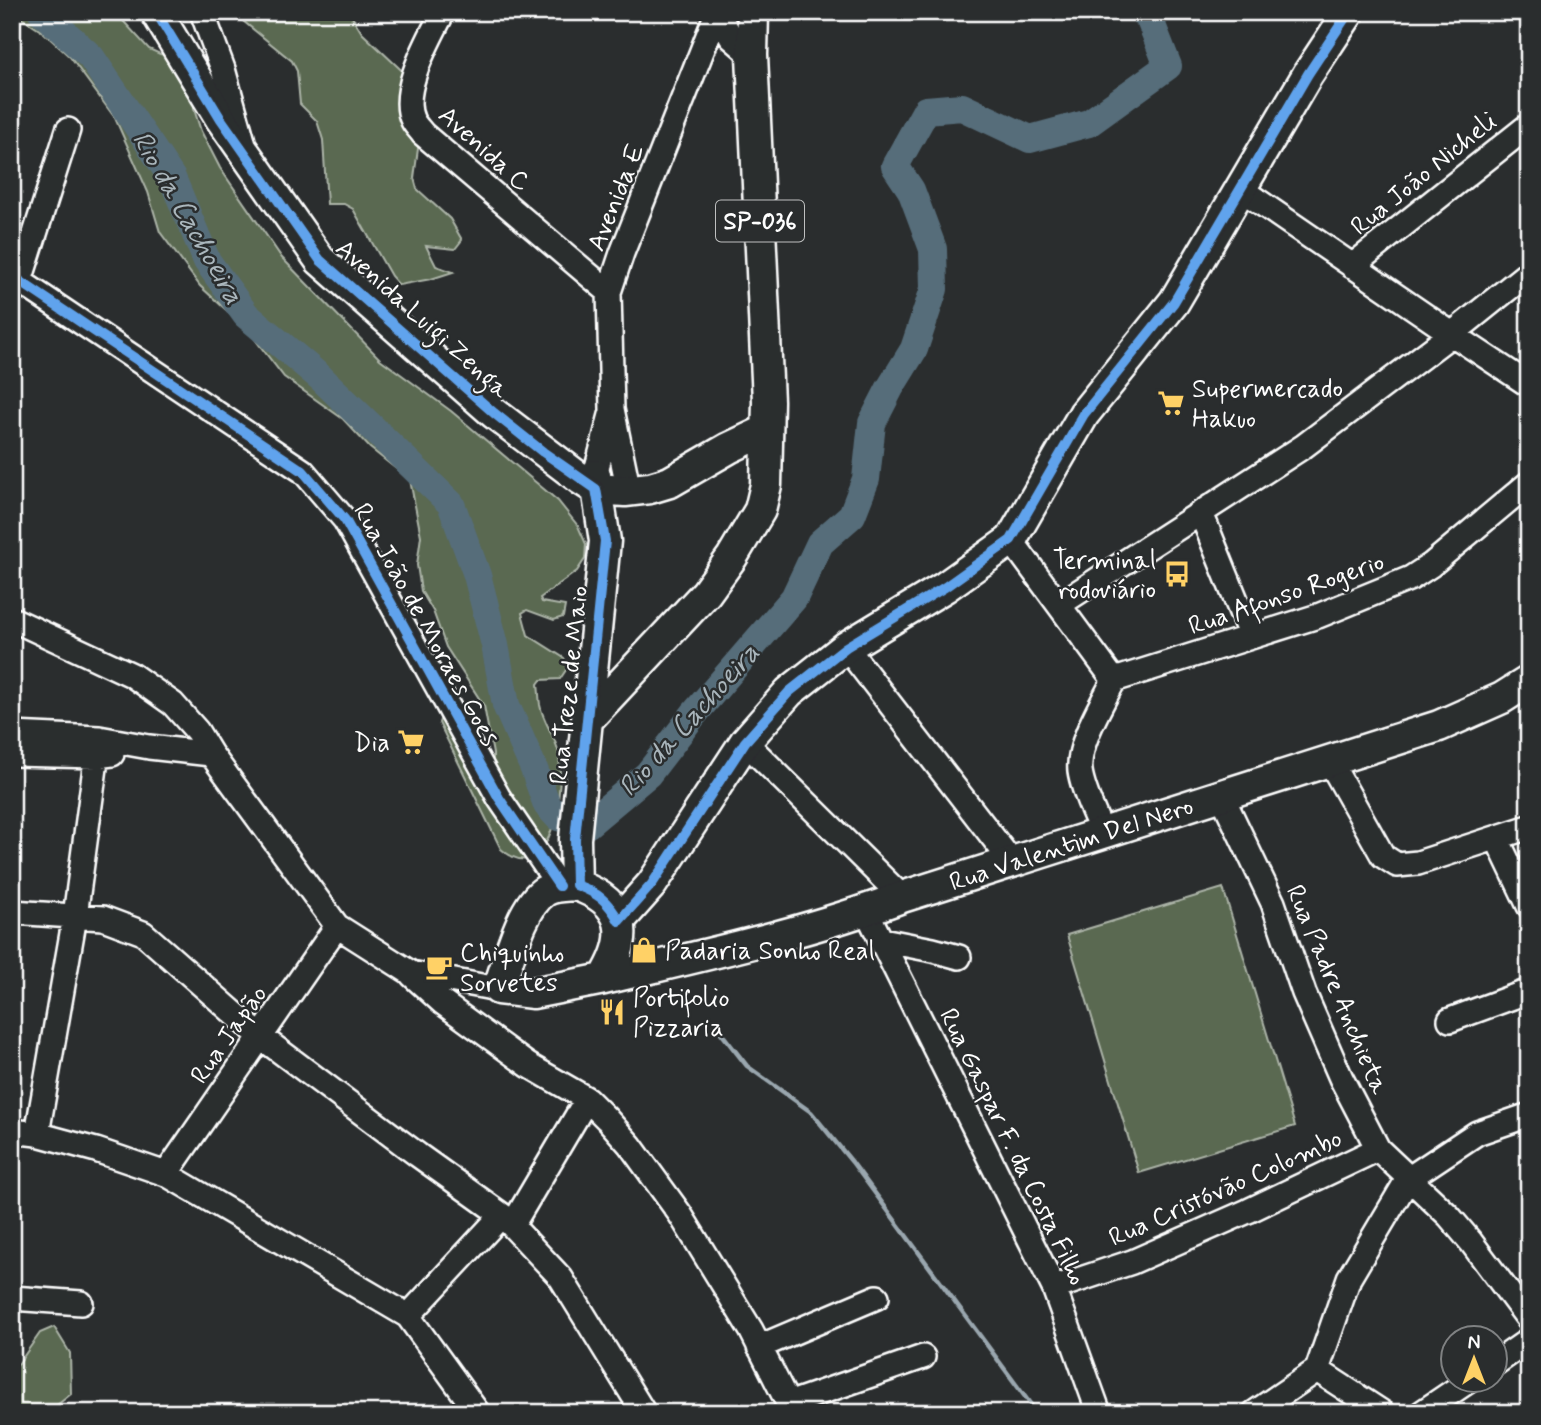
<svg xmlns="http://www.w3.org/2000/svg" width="1541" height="1425" viewBox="0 0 1541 1425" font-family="Mynerve,sans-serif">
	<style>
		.green { fill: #5a6951; stroke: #acb4a8; stroke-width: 2 }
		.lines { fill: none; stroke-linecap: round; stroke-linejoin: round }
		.stream { stroke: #9aa7af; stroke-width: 4.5 }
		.river { stroke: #566d7a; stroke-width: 28 }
		.minor-casing { stroke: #fff; stroke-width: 28 }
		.major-casing { stroke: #fff; stroke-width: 35 }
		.minor { stroke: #2a2d2e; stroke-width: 23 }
		.major { stroke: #2a2d2e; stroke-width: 30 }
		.cycleway-casing { stroke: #2a2d2e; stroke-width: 15 }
		.cycleway { stroke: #60a3ed; stroke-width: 10 }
		.labels { text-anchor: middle; stroke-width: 5; stroke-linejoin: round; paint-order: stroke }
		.shield { fill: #2a2d2e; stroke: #bfc0c0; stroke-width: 2 }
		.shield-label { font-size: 24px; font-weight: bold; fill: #fff }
		.street-label { font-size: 26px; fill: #fff; stroke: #2a2d2e }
		.poi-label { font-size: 26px; fill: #fff; stroke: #2a2d2e; text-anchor: start }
		.water-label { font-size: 28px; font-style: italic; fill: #aab6bc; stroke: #2a2d2e }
	</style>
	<rect width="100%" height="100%" fill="#2a2d2e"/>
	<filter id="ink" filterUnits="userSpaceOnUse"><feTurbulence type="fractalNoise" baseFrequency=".0143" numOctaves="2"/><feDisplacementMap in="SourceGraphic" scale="14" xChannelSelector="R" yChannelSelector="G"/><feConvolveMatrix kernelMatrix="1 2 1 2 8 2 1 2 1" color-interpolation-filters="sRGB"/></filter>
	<g filter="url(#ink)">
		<path class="green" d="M12 12H115L149 49 160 54 187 58 194 76V109L201 131 220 168 282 258 380 359 451 411 558 501 578 526 586 544 585 559 577 571 540 598 542 602 565 606 563 617 554 620 527 610 522 613 528 635 564 658 568 667 560 679 541 680 538 684C539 691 539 698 540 705 543 721 554 735 558 750 565 782 554 894 501 849L439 723 442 714 493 779V754L484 706 446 647 433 611 421 591 417 565 421 536 410 480 370 448 343 419 284 377 247 329 200 286 160 232 148 192 115 118 70 57 44 33Z
			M232 12H349L362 33 413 81 420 134 414 178 417 189 450 219 462 240 455 249 426 246 436 266 453 272 431 279 399 285 391 276 353 209 344 204H327L323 140 317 121 300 104 297 71 292 61Z
			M1223 888 1295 1126 1139 1173 1067 935Z
			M54 1327 70 1353 71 1394 47 1413H12V1373L40 1333Z"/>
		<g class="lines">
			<path class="stream" d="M715 1025 747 1066 811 1112 852 1162 1037 1413"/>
			<path class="river" d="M42 12 91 57 172 178 207 261 246 315 321 378 451 504 477 575 495 645 506 705 534 769 547 805 558 817 587 825 648 774 694 714 794 598 820 543 852 515 866 479 872 423 890 388 914 349 934 289 933 249 911 190 895 166 926 110 962 107 1030 139 1089 123 1168 66 1150 20 1144 12"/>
			<g class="minor-casing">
				<path id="minor" d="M202 12 223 69 243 141
					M443 12C430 38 398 92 413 121 415 125 420 130 423 134L609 292
					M717 12 731 37 752 55
					M1242 190 1452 334 1529 385
					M1352 266 1529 125
					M12 276 303 471 345 520 499 798 559 886
					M20 281 68 130
					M595 475 611 415
					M626 477 612 409 609 292 622 253 717 13
					M1201 513 1251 637
					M1011 540 1114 680
					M1060 604 1304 446 1452 334 1529 272
					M12 619 132 675 173 704 197 731 211 754 337 926 411 973 498 989
					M846 647 1012 862
					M12 734 99 738 149 747 211 754
					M745 742 902 897
					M12 754 97 756 112 754
					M1329 760 1383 856 1397 865 1418 863 1529 827
					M1221 794 1273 903 1304 993 1341 1078 1378 1149 1449 1216 1471 1242 1529 1320
					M1102 833C1095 814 1083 792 1080 771 1077 744 1102 704 1114 680L1318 616 1411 578 1431 565 1529 483
					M1497 839 1529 906
					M866 910 1054 1288 1099 1413
					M12 912 103 918 143 933 261 1037 418 1155 502 1215 561 1278 644 1413
					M882 940 933 950 959 957
					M412 975 443 1003 528 1065 587 1099 607 1119 630 1145 680 1214 751 1330 793 1413
					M1450 1020 1529 991
					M12 1131 37 1134 96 1150 166 1174 408 1316 478 1413
					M37 1134 75 916 99 738
					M166 1174 337 926
					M513 1224 587 1099
					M1054 1288 1132 1262 1248 1211 1378 1149
					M12 1298 81 1303
					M408 1316 502 1215
					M759 1347 877 1297
					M1496 1363 1529 1340
					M1317 1370 1383 1413
					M788 1404 923 1357
					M1254 1413 1317 1370 1349 1278 1408 1179 1477 1133 1529 1115
					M1421 1413 1470 1380"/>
			</g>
			<g class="major-casing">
				<path id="major" d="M156 12 221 119 320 260 494 413 582 480 596 489 625 491 650 488 670 482 729 448 767 430
					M588 719 706 593 732 557 760 510 766 485 768 401 752 55 753 12
					M576 885 575 839 605 541 595 475
					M576 885C628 903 630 937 604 979L533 993 498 989C508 963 521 906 545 891 554 885 565 886 576 885Z
					M619 921 652 884 745 742 789 692 846 647 945 587 1011 540 1084 414 1174 302 1308 74 1349 12
					M604 979C704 955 806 933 902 897L1439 726 1502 698 1529 681"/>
			</g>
			<use href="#minor" class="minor"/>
			<use href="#major" class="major"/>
			<g class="cycleway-casing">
				<path id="cycleway" d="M156 12 221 119 320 260 494 413 543 452 596 489 605 541 575 839 576 885C598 893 608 901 619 921L652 884 745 742 789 692 846 647 945 587 1011 540 1084 414 1174 302 1308 74 1349 12
					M12 276 303 471 345 520 499 798 559 886"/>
			</g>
			<use href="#cycleway" class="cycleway"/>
		</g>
	</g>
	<defs>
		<g id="supermarket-bare" transform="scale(2.1)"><path d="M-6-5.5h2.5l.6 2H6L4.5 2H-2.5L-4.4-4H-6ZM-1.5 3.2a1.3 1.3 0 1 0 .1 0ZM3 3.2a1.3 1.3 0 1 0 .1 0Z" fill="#ffd166" stroke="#2a2d2e" stroke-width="2.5" paint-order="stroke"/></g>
		<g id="bus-bare" transform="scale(2.1)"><path d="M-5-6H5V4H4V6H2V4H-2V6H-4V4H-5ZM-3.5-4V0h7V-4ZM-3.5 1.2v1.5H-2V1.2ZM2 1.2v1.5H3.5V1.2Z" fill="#ffd166" stroke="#2a2d2e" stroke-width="2.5" paint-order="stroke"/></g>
		<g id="shop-bare" transform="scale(2.1)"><path d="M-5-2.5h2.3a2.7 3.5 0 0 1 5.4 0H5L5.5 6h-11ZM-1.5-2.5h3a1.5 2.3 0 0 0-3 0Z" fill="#ffd166" stroke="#2a2d2e" stroke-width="2.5" paint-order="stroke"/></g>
		<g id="cafe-bare" transform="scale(2.1)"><path d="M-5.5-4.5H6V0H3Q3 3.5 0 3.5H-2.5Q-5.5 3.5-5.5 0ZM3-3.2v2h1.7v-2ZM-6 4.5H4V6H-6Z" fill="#ffd166" stroke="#2a2d2e" stroke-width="2.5" paint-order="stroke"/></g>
		<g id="restaurant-bare" transform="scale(2.1)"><path d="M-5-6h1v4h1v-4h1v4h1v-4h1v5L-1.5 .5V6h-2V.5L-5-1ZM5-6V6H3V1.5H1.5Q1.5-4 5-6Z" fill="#ffd166" stroke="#2a2d2e" stroke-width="2.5" paint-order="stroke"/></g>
	</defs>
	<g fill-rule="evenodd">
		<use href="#supermarket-bare" x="1171" y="403"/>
		<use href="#bus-bare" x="1177" y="574"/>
		<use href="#supermarket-bare" x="411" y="742"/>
		<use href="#shop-bare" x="644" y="950"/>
		<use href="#cafe-bare" x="439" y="967"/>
		<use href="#restaurant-bare" x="612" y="1012"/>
	</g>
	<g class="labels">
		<rect class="shield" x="716" y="200.5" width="88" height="41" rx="5"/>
		<g class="shield-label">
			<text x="760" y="229">SP-036</text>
		</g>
		<g class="street-label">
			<text transform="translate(485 148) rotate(42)" y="9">Avenida C</text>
			<text transform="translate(1423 173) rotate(-39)" y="9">Rua João Nicheli</text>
			<text transform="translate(615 197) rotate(-68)" y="9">Avenida E</text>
			<text transform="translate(423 318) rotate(42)" y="9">Avenida Luigi Zenga</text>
			<text transform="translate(1286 593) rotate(-19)" y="9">Rua Afonso Rogerio</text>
			<text transform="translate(427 624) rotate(61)" y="9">Rua João de Moraes Goes</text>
			<text transform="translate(568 685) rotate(-84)" y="9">Rua Treze de Maio</text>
			<text transform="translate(1071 843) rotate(-18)" y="9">Rua Valentim Del Nero</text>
			<text transform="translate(1338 989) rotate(67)" y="9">Rua Padre Anchieta</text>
			<text transform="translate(228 1034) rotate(-55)" y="9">Rua Japão</text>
			<text transform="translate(1014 1146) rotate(64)" y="9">Rua Gaspar F. da Costa Filho</text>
			<text transform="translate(1225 1187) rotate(-24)" y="9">Rua Cristóvão Colombo</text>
		</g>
		<g class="poi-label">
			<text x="1192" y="397">Supermercado<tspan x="1192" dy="30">Hakuo</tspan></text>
			<text x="1156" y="568" text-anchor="end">Terminal<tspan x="1156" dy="30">rodoviário</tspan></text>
			<text x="390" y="751" text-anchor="end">Dia</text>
			<text x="665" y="959">Padaria Sonho Real</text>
			<text x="460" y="961">Chiquinho<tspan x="460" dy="30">Sorvetes</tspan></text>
			<text x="633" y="1006">Portifolio<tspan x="633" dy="30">Pizzaria</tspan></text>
		</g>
		<g class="water-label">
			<text transform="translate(189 217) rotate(60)" y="10">Rio da Cachoeira</text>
			<text transform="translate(688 719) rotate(-48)" y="10">Rio da Cachoeira</text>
		</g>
	</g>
	<rect width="1541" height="1425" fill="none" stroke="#2a2d2e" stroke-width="42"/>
	<rect x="21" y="21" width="1499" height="1383" fill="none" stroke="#fff" stroke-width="2.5" filter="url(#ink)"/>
	<g transform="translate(1474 1359)"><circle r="33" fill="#2a2d2e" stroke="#7f8182" stroke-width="2"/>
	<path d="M0-5L12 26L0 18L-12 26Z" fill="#ffd166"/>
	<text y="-10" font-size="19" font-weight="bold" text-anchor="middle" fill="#ffffff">N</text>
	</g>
</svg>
